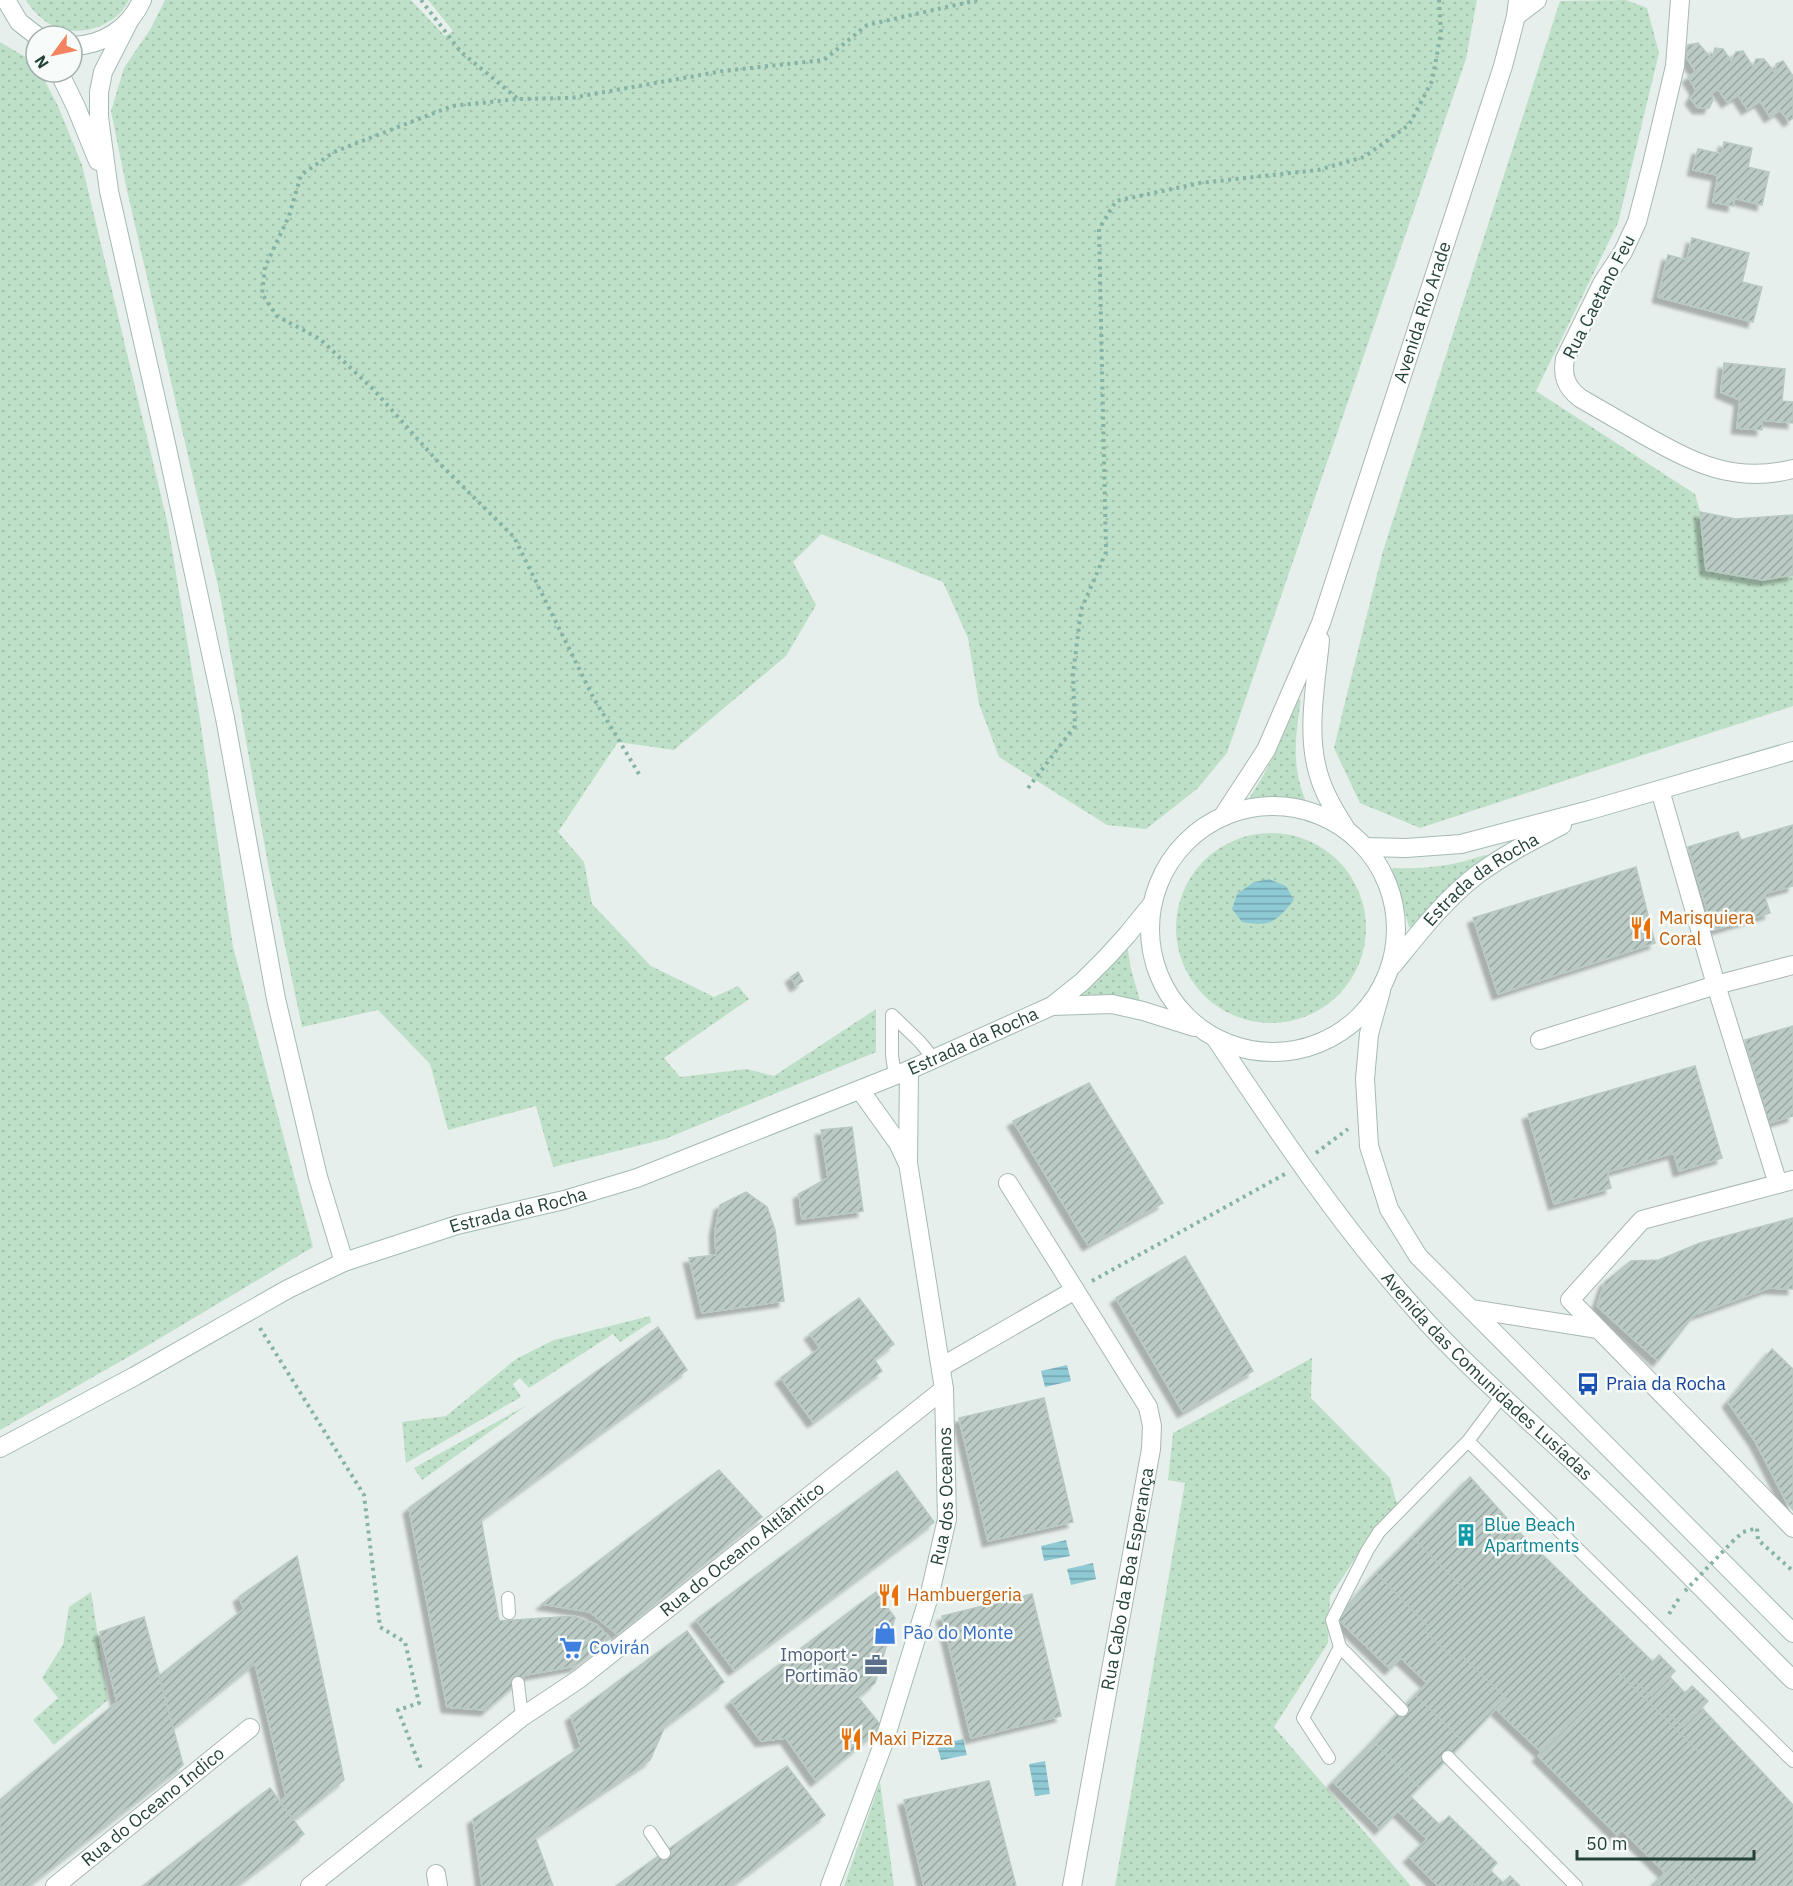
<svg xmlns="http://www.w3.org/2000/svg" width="1793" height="1886" viewBox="0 0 1793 1886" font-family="'IBM Plex Sans',sans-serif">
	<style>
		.grass { fill: url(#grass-dots) }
		.water { fill: url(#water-rules) }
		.building { fill: url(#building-hatch); stroke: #b8c9c2; stroke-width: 1.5; filter: url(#shadow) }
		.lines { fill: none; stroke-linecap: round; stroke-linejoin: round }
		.lane-casing { stroke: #a8b8b2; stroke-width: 14 }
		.street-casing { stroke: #a8b8b2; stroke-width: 20 }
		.secondary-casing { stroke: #a4bbb3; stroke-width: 20 }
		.path { stroke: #86b3a5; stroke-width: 4; stroke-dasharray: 3 4.5; stroke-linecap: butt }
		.lane { stroke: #fff; stroke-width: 12 }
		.street { stroke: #fff; stroke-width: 18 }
		.secondary { stroke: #fff; stroke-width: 18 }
		.path-bridge { stroke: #86b3a5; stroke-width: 4; stroke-dasharray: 3 4.5; stroke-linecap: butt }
		.labels { text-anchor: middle; stroke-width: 5; stroke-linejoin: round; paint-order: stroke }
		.street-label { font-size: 18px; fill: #24423a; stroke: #f7fbf9 }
		.food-label { font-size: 18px; fill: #c56008; stroke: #f7fbf9; text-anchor: start }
		.transit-label { font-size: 18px; fill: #164399; stroke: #f7fbf9; text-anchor: start }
		.culture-label { font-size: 18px; fill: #0d838f; stroke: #f7fbf9; text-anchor: start }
		.shop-label { font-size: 18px; fill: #366cbe; stroke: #f7fbf9; text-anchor: start }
		.service-label { font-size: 18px; fill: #4e5e75; stroke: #f7fbf9; text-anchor: end }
	</style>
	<defs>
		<pattern id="grass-dots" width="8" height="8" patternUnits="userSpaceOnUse" patternTransform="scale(1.5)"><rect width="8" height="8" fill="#bfe0c8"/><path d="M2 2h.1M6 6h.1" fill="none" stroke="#a4c1ad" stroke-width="1.8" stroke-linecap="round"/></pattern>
		<pattern id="water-rules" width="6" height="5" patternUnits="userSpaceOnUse" patternTransform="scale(1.5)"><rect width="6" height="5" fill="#8ec9d4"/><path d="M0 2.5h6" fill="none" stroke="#74a5ad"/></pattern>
		<pattern id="building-hatch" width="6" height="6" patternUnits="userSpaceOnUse" patternTransform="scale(1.5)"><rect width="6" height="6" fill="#bbcac4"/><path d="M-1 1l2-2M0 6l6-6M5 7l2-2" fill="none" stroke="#98a6a0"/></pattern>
		<filter id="shadow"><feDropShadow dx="-5.5" dy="5.5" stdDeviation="1.5" flood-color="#0004"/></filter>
	</defs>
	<rect width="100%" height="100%" fill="#e6efeb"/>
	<path class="grass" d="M26 0H129C116 28 74 40 48 23 39 17 32 10 26 0Z
		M165 0H411L445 36 453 31 428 0H1477L1466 59 1227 753 1197 789 1146 829 1107 825 999 757 979 704 968 638 943 582 821 534 793 562 816 605 786 656 674 750 618 742 558 832 584 862 592 904 651 966 714 997 738 986 749 999 664 1058 680 1077 747 1069 774 1076 876 1009V1052L665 1139 553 1167 536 1106 448 1130 430 1064 378 1010 302 1027 269 870 220 595 126 186 111 111 124 68 151 28Z
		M1626 0 1647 8 1659 53 1618 223 1536 391 1695 494 1700 512 1706 570 1763 580 1793 575V706L1420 828 1360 803 1334 748 1345 702 1383 551 1560 1Z
		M0 42 34 62 36 72H40L58 106 82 165 168 525 200 719 233 947 313 1247 130 1356 0 1430Z
		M1294 699 1301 700C1295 739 1291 767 1307 804L1286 800H1248C1270 766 1285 738 1294 699Z
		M1176 928a95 95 0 1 1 190 0a95 95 0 1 1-190 0Z
		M1485 855 1489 856 1413 928 1409 927C1403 907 1401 889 1389 870L1394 868C1428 869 1452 866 1485 855Z
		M1127 945 1131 969 1141 1004 1092 1000 1074 996Z
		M650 1316 651 1322 620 1342 613 1334 529 1388 520 1378 513 1384 521 1397 406 1463 402 1422 446 1416 516 1359 554 1340Z
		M1312 1358 1311 1398 1390 1478 1396 1501 1399 1503 1378 1525 1330 1596 1328 1643 1274 1727 1411 1886H1115L1185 1483 1168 1480 1173 1433Z
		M527 1405 422 1480 414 1468Z
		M91 1592 108 1700 54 1745 33 1720 58 1698 42 1678 63 1645 69 1607Z
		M880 1782 894 1886H844Z"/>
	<path class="water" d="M1269 879 1286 886 1294 900C1275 922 1272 927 1242 922L1232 909 1237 894 1254 882Z
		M1067 1365 1071 1381 1045 1387 1041 1371Z
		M1066 1540 1070 1556 1044 1561 1041 1546Z
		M1093 1563 1096 1579 1071 1585 1067 1569Z
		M963 1739 967 1755 941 1760 937 1745Z
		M1045 1761 1050 1794 1035 1796 1029 1764Z"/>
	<path class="building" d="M1698 43 1712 59 1715 48 1723 49 1731 61 1736 52 1743 51 1753 67 1756 59H1764L1776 74V64L1783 61 1793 76V118L1789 121 1780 110 1770 117 1760 101 1747 109 1738 95 1727 102 1718 89 1711 93 1713 100 1709 108H1698L1691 99 1696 90 1688 77 1696 72 1685 55 1688 45Z
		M1724 142 1752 148 1748 167 1769 172 1762 205 1734 198 1733 206 1713 202 1718 175 1693 170 1698 149 1722 154Z
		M1692 238 1749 253 1742 282 1762 287 1753 322 1658 297 1668 255 1687 260Z
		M1724 363 1785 369 1782 401 1793 402V423L1762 420V430L1737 428 1740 400 1721 392Z
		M1700 512 1736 519 1793 515V575L1763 580 1706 570Z
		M1793 825V886L1764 894 1770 913 1713 930 1688 847 1738 832 1741 840Z
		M1636 867 1655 943 1498 994 1473 918Z
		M798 972 803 981 796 986 791 977Z
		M1793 1026V1116L1769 1123 1745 1040Z
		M1695 1066 1722 1158 1679 1171 1674 1153 1607 1172 1611 1188 1554 1204 1528 1114Z
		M1089 1083 1163 1203 1088 1245 1013 1121Z
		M852 1127 863 1211 802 1219 799 1194 828 1178 821 1130Z
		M746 1192 767 1207 775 1230 784 1301 702 1313 689 1258 716 1255 715 1231 720 1205Z
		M1793 1218V1289L1769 1288 1694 1315 1658 1361 1597 1306 1605 1282 1631 1261 1659 1260 1700 1243Z
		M1185 1256 1253 1371 1183 1412 1116 1298Z
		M859 1298 894 1344 874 1359 882 1371 813 1422 781 1378 820 1348 810 1334Z
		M658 1327 687 1370 481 1519 499 1621 574 1616 597 1625 610 1638 575 1666 526 1675 486 1710 447 1707 409 1508Z
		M1772 1349 1793 1369V1510L1787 1503 1755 1441 1728 1402Z
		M1044 1398 1073 1522 988 1541 959 1418Z
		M719 1470 762 1517 617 1634 590 1612 542 1604Z
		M897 1471 934 1522 734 1670 696 1620Z
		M1470 1477 1520 1533 1465 1590 1412 1537Z
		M1520 1533 1653 1662 1635 1681 1651 1696 1670 1677 1685 1693 1667 1712 1683 1727 1702 1708 1793 1805V1886H1701L1676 1862 1665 1873 1622 1830 1699 1752 1619 1673 1541 1752 1496 1709 1506 1698 1461 1655 1456 1661 1424 1630Z
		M1412 1537 1465 1590 1428 1626 1376 1573Z
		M297 1556 344 1780 293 1820 280 1802 286 1796 255 1663 173 1728 159 1676 244 1609 239 1597Z
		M1376 1573 1428 1626 1424 1630 1456 1661 1461 1655 1506 1698 1464 1742 1415 1695 1427 1683 1401 1658 1390 1669 1337 1618Z
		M876 1592 895 1618 875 1683 858 1697 882 1727 816 1781 786 1738 761 1741 731 1701Z
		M1032 1594 1061 1716 971 1738 942 1616Z
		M144 1617 183 1765 28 1886H0V1800L117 1702 100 1632Z
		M687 1631 724 1682 665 1726 650 1760 535 1837 553 1886H482L473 1819 581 1747 571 1716Z
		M1659 1655 1675 1671 1651 1696 1635 1681Z
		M1619 1673 1699 1752 1617 1835 1538 1756Z
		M1692 1686 1708 1701 1683 1727 1667 1712Z
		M1415 1695 1464 1742 1419 1787 1373 1741Z
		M1373 1741 1419 1787 1410 1796 1440 1825 1449 1816 1497 1863 1490 1870 1503 1883 1510 1876 1520 1886H1476L1473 1883 1471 1886H1438L1409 1857 1427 1839 1398 1811 1380 1829 1333 1782Z
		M787 1766 825 1815 731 1886H616Z
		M989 1781 1016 1886H924L904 1800Z
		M270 1788 304 1834 236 1886H143Z
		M1676 1862 1701 1886H1652Z"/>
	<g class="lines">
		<g class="lane-casing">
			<path id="lane" d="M895 1076 892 1055V1015L920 1042 934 1059
				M1468 1441 1501 1397
				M508 1598 509 1613
				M518 1683 522 1717
				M1402 1710 1340 1647 1332 1620 1367 1551 1379 1532 1468 1441 1793 1761
				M1448 1757 1576 1886
				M1329 1758 1303 1718 1340 1647
				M650 1832 664 1853"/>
		</g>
		<g class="street-casing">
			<g id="street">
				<path d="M1680 0 1675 66 1652 164 1637 222 1623 252 1603 282 1565 359C1562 376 1566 387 1580 398 1601 410 1623 423 1644 435 1694 463 1734 484 1793 469"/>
				<path d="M1516 16 1537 0"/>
				<path d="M1320 640C1316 685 1305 735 1320 779 1326 797 1336 813 1346 829"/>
				<path d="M1660 790 1716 985 1778 1184"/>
				<path id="s1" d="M1223 816 1266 750 1321 623 1503 66 1516 16 1518 0"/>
				<path d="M1540 1040 1716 985 1793 965"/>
				<path d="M1793 1180 1642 1220 1570 1300 1793 1528"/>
				<path d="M1471 1309 1598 1329"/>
				<path d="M941 1367 1075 1290 1008 1183"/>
				<path d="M436 1874 438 1886"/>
				<path id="s2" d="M55 1886 250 1728"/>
				<path id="s3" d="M310 1886 522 1717 579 1679 944 1389"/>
				<path id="s4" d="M1072 1886 1151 1449 1152 1426 1148 1407 1075 1290"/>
			</g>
		</g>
		<g class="secondary-casing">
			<g id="secondary">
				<path d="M6 0 19 22 37 36"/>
				<path d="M129 21 103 72 99 92V117L109 191 165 439 225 718 276 999 318 1177 344 1262"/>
				<path d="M72 46C103 45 129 29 142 0"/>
				<path d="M59 72 76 107 98 161"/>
				<circle cx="1273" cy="929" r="123"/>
				<path d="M1365 847 1406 848 1461 844 1590 810 1793 751"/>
				<path id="s5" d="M1393 965C1419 933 1445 899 1478 874 1504 855 1533 840 1562 825"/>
				<path d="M1381 991 1369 1034 1365 1079 1369 1146 1389 1209 1418 1256 1793 1633"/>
				<path d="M1052 1006 1112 1004 1143 1011 1194 1027"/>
				<path id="s6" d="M1216 1039C1278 1132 1340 1225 1415 1309 1467 1368 1527 1418 1584 1472 1656 1540 1724 1611 1793 1680"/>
				<path d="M860 1090 898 1143 907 1162"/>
				<path id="s7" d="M0 1448 135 1376 288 1289 344 1262 457 1225 564 1200 637 1178 909 1070 1052 1006 1082 982 1107 957 1127 935 1153 903"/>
				<path id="s8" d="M830 1886 884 1742 930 1593 947 1519 944 1389 908 1163 909 1070"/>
			</g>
		</g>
		<path class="path" d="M421 0 461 52 518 99
			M639 774 593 697 514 537 439 463 374 390 320 339 277 316 262 294 265 267 289 216 301 175 334 152 452 106 518 99 571 98 723 71 824 60 867 25 978 0
			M1028 788 1075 726 1073 674 1081 610 1106 552 1099 229 1116 201 1200 183 1318 170 1364 157 1409 125 1432 81 1441 33 1439 0
			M1316 1153 1348 1129
			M1092 1281 1285 1174
			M260 1328 364 1495 380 1627 405 1642 419 1703 398 1710 422 1771
			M1732 1542 1743 1532 1757 1528 1758 1540 1793 1571
			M1669 1614 1681 1595"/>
		<use href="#lane" class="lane"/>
		<use href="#street" class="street"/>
		<use href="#secondary" class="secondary"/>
		<path class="path-bridge" d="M1685 1591 1732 1542"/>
	</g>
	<defs>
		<g id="restaurant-bare" transform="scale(1.8)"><path d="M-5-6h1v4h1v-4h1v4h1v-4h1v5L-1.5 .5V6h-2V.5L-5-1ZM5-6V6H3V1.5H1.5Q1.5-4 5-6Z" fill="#e8710a" stroke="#f7fbf9" stroke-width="2.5" paint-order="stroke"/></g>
		<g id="bus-bare" transform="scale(1.8)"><path d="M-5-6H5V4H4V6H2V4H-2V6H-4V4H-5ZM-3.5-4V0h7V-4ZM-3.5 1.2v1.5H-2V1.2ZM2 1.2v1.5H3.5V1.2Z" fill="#1a4fb4" stroke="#f7fbf9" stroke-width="2.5" paint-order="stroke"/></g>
		<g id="building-bare" transform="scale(1.8)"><path d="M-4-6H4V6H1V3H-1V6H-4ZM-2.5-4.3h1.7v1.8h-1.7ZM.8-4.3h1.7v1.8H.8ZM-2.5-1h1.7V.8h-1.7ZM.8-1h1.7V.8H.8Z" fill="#0f9aa8" stroke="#f7fbf9" stroke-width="2.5" paint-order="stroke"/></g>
		<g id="shop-bare" transform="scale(1.8)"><path d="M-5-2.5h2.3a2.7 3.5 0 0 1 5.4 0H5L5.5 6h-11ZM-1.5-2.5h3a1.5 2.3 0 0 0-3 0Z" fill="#3f7fe0" stroke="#f7fbf9" stroke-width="2.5" paint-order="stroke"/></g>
		<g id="supermarket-bare" transform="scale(1.8)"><path d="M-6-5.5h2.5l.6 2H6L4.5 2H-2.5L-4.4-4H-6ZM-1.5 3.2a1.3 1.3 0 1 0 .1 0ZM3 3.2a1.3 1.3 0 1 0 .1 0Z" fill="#3f7fe0" stroke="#f7fbf9" stroke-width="2.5" paint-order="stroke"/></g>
		<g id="office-bare" transform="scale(1.8)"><path d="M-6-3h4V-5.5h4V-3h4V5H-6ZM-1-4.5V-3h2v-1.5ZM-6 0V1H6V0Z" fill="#5c6f8a" stroke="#f7fbf9" stroke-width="2.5" paint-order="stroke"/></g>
	</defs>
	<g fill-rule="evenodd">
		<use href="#restaurant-bare" x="1641" y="928"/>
		<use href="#bus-bare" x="1588" y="1384"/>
		<use href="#building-bare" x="1466" y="1535"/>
		<use href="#restaurant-bare" x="889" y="1595"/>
		<use href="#shop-bare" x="885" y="1633"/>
		<use href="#supermarket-bare" x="571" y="1648"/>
		<use href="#office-bare" x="876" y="1665"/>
		<use href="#restaurant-bare" x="851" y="1739"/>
	</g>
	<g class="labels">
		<g class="street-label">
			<text transform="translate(1599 297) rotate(-63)" y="6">Rua Caetano Feu</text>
			<text dy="6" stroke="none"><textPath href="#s1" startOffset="544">Avenida Rio Arade</textPath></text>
			<text dy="6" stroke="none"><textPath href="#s5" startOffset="124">Estrada da Rocha</textPath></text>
			<text dy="6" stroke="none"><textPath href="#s7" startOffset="1059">Estrada da Rocha</textPath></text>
			<text dy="6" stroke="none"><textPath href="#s7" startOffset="573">Estrada da Rocha</textPath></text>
			<text dy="6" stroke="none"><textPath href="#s6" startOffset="434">Avenida das Comunidades Lusíadas</textPath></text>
			<text dy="6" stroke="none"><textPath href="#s8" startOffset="408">Rua dos Oceanos</textPath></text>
			<text dy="6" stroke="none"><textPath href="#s3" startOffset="548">Rua do Oceano Altlântico</textPath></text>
			<text dy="6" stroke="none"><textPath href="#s4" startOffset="312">Rua Cabo da Boa Esperança</textPath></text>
			<text dy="6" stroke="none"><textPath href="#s2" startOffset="126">Rua do Oceano Indico</textPath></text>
		</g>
		<g class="food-label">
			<text x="1659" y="924">Marisquiera<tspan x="1659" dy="21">Coral</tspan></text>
			<text x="907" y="1601">Hambuergeria</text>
			<text x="869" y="1745">Maxi Pizza</text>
		</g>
		<g class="transit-label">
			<text x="1606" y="1390">Praia da Rocha</text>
		</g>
		<g class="culture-label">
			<text x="1484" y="1531">Blue Beach<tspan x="1484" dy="21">Apartments</tspan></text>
		</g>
		<g class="shop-label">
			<text x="903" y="1639">Pão do Monte</text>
			<text x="589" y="1654">Covirán</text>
		</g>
		<g class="service-label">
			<text x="858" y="1661">Imoport -<tspan x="858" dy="21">Portimão</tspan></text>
		</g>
	</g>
	<g transform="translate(54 54) rotate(237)"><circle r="28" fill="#f7fbf9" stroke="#a3b1ad" stroke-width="1.5"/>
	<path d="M0-4.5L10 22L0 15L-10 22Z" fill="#f4845f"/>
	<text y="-9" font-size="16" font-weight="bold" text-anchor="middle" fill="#24423a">N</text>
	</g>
	<path d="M1577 1850v9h177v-9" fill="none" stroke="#24423a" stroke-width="3"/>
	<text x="1586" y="1850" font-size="18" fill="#24423a" stroke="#f7fbf9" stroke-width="4.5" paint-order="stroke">50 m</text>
</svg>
